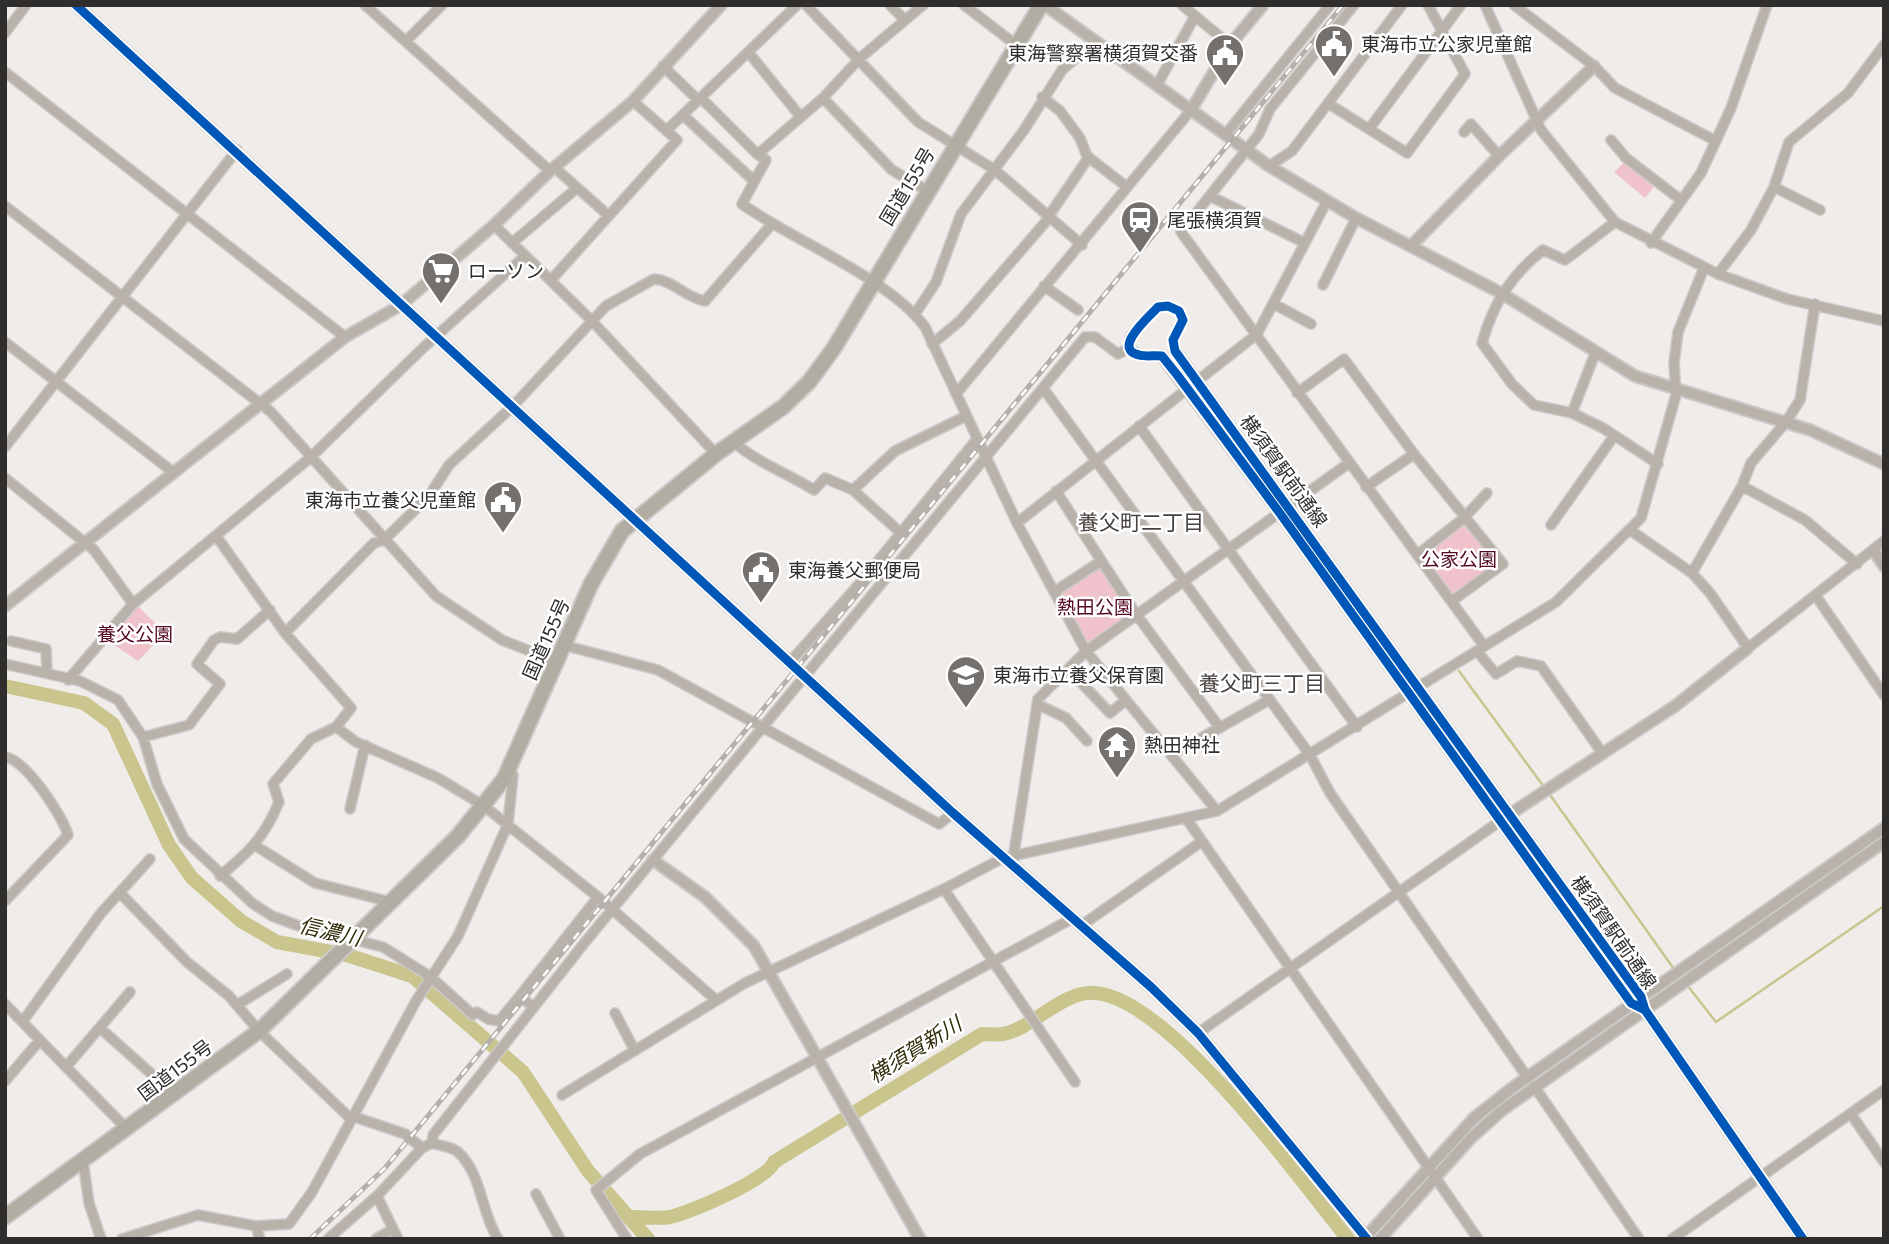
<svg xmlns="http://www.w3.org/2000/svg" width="1889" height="1244" viewBox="0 0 1889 1244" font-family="Commissioner,'Noto Sans JP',sans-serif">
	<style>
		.green { fill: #f0c2cb }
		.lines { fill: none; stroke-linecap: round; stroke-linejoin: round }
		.stream { stroke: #c9c58c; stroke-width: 2.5 }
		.river { stroke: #c9c58c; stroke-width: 14 }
		.minor-casing { stroke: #cccac9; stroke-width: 12 }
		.tertiary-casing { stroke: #cccac9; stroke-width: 14 }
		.trunk-casing { stroke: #cccac9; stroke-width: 18 }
		.minor { stroke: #b8b2aa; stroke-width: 9 }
		.tertiary { stroke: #b8b2aa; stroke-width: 10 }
		.trunk { stroke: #b2ada2; stroke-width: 14 }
		.rail-casing { stroke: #b4b0ab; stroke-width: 5 }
		.rail { stroke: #fff; stroke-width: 2.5; stroke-dasharray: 8; stroke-linecap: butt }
		.cycleway-casing { stroke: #fff; stroke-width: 13 }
		.cycleway { stroke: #0057b8; stroke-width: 9 }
		.labels { text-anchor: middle; stroke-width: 5; stroke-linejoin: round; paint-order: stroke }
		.poi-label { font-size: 19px; fill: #302e2c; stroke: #fff; text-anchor: start }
		.street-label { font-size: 19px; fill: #302e2c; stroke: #fff }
		.park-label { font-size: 19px; fill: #540925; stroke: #fff }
		.neighbourhood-label { font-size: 21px; fill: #46413e; stroke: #fff }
		.water-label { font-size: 21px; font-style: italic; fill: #312f0b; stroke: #fff }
	</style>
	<rect width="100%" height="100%" fill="#efecea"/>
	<path class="green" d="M1628 159 1657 183 1645 198 1614 172Z
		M1463 524 1467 525 1496 562 1454 596 1450 595 1423 553Z
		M1097 567 1102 569 1130 612 1129 616 1085 645 1059 594Z
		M136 604 165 633 138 661 101 636Z"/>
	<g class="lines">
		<path class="stream" d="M1459 671 1544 787
			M1548 792 1674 969
			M1687 985 1716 1022 1884 906"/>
		<path class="river" d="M5 686 84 703 113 724 169 845 192 878 241 921 277 942 347 955 412 976 523 1072 588 1171 648 1239
			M632 1217C644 1217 658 1219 670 1217 689 1213 769 1179 774 1162L982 1034C988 1034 997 1035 1003 1034 1032 1029 1063 990 1095 993 1169 998 1300 1180 1348 1239"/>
		<g class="minor-casing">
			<path id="minor" d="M365 5 550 171
				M806 5 918 122 995 170 1082 245
				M890 5 905 20
				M964 5 1016 45
				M1182 5 1230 45
				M1354 5 1270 109 1259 134 1181 232 1484 646
				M1485 5 1541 130 1615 222 1718 274 1787 299 1884 321
				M1514 5 1594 66 1615 88 1714 140
				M5 33 26 5
				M406 41 442 5
				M749 53 800 116
				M663 66 698 100
				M5 72 345 337
				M1157 85 1195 16
				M1042 97 1060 111 1080 138 1087 156 1127 187
				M701 98 756 153 766 160 742 204C794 241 889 278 925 327L1017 523 1086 651 1217 811
				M823 98 892 170 926 190
				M1329 104 1407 153 1465 74 1428 5
				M683 115 754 181
				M668 129 797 5
				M1369 129 1461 5
				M1464 132 1471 124 1499 156
				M1225 135 1330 5
				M1611 140 1626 158 1681 200
				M758 154 823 98 859 59 923 5
				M1269 166 1292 151 1402 5
				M554 167 609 216
				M1774 187 1820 210
				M1210 196 1305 243
				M5 206 271 412 436 596 502 640 557 662
				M1048 217 1089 157
				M1615 222 1565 260 1543 250C1511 275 1493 304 1482 343L1512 384 1534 405 1572 413 1603 428 1658 464
				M494 225 592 321 716 454
				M512 243 577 188
				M1651 243 1701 173 1731 108 1767 5
				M1718 274 1751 230 1774 187 1789 142 1848 93 1884 45
				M551 280 677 140 633 101
				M1323 285 1356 218
				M1044 286 1078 310
				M1274 304 1311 324
				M915 314 936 282 961 214 1024 130 1062 70 1094 42
				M5 342 173 472
				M932 344 960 321 1049 218
				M1162 356H1141L1129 348 1130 337 1158 307 1168 306 1179 311 1183 320 1173 340 1175 351
				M1043 388 1310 755 1330 793 1527 1077
				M1297 393 1344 359 1414 454 1503 564 1452 601
				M956 394 1191 110
				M1572 413 1596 351
				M1139 426 1357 727
				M734 442C754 461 789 474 814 490L825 478 853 490 901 533
				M5 447 237 150
				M5 478 94 550 133 604
				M1742 486 1805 520 1857 564
				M1366 487 1414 454
				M853 490 895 451 966 416
				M1056 491 1136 614 1220 728
				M1017 523 1257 334 1327 201
				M1551 525 1614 436
				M1630 530 1692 573 1710 593 1748 648 1884 541
				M217 537 285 633 351 708 336 727 311 739 273 784 279 802C264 838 249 852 220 876
				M1417 555 1464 518 1487 493
				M1692 573 1742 486 1751 463 1786 422 1800 400 1815 304
				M1054 592 1101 561
				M1816 596 1884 695
				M285 633 374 543 385 539 429 496 449 465 512 407 606 306 654 279C673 280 686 298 705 301L771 225
				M11 641 46 649 47 672
				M563 645 658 670 939 824 953 813
				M1477 651 1496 674 1517 661 1541 666 1603 754
				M790 662 861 582 977 439
				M5 664 80 681 118 700 143 737 157 784 184 839 252 903 272 916 299 926 383 947 431 977 473 1015 477 1012 488 1019 499 1021 519 997 533 1006
				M1068 669 1110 713 1126 700
				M68 680 133 604 311 457 424 347 525 256
				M1037 704 1066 718 1087 741
				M336 727 356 742 438 778 484 806 598 897 716 1000
				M143 737 189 725 220 684 197 664 214 640 220 637 237 639 270 610
				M1171 755 1269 700
				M5 757C26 760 62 815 68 835L5 901
				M350 809 365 745
				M1186 818 1478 1239
				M256 846 315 883 391 902
				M1014 853 1038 699 1086 651 1349 463
				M944 889 1075 1082
				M120 893 187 962 229 996 259 1031 350 1118
				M1082 925 1201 842
				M519 997 598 897
				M5 1004 66 1067 130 992
				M237 1005 287 974
				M615 1013 635 1051
				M23 1021 101 913 150 859
				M100 1028 174 1094
				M1198 1033 1506 817
				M66 1067 127 1129
				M5 1081 40 1040
				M1534 1086 1639 1239
				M562 1095 745 983 944 889 1003 858 1217 811 1556 602 1641 518 1676 395 1674 363 1678 332 1704 268
				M1851 1114 1884 1162
				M352 1116 405 1134 422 1148
				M432 1143 433 1135 586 941 1085 337H1095L1118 354 1129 348
				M83 1161 89 1203 101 1239
				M536 1194 560 1239
				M377 1196 398 1239
				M256 1226 260 1239
				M122 1239 198 1215 256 1226 289 1224 312 1192 416 1001 458 936 508 824 513 775 508 769
				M328 1239 377 1196 422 1148 432 1143C440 1146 453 1147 458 1152 482 1174 481 1213 498 1239
				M376 1239 391 1230
				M627 1239 596 1190 640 1154 1073 918
				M1672 1239 1884 1090"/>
		</g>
		<g class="tertiary-casing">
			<path id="tertiary" d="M76 5 953 813 1151 987 1198 1033 1367 1239
				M1045 5 1269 166 1356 218 1501 293 1635 376 1810 430 1884 464
				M1191 110 1230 45 1263 5
				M1412 245 1499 156 1594 66
				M1175 351 1641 997 1645 1010 1803 1239
				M1162 356 1279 512 1631 1003 1645 1010
				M1874 551 1884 566
				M5 606 345 337 401 305 494 225 550 171 633 101 721 5
				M1510 814 1675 706 1748 648
				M653 860 705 897 754 946 920 1239
				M1364 1239 1474 1118 1512 1088 1884 828
				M1380 1239 1471 1138 1501 1111 1884 842"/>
		</g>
		<g class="trunk-casing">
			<path id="trunk" d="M5 1217 259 1031 458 836 504 779 591 584 622 531 716 454 783 407 809 382 834 348 1041 5"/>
		</g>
		<use href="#minor" class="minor"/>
		<use href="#tertiary" class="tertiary"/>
		<use href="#trunk" class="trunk"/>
		<g class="rail-casing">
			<path id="rail" d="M310 1239 385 1168 1343 5"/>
		</g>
		<use href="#rail" class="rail"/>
		<g class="cycleway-casing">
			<path id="cycleway" d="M76 5 953 813 1151 987 1198 1033 1367 1239
				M1645 1010 1631 1003 1279 512 1178 376 1162 356C1155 355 1146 357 1139 355 1111 349 1150 316 1158 307L1168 306 1179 311 1183 320 1173 340 1175 351 1641 997 1645 1010 1803 1239"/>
		</g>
		<use href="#cycleway" class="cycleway"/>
	</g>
	<defs>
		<g id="civic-pin" transform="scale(2.0125)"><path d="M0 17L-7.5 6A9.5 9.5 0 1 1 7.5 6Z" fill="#73706e" stroke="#fff"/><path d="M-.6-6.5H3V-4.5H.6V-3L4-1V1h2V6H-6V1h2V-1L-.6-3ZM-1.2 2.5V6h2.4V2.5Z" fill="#fff"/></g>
		<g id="station-pin" transform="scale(2.0125)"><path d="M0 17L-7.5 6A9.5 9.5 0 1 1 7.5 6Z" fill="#73706e" stroke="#fff"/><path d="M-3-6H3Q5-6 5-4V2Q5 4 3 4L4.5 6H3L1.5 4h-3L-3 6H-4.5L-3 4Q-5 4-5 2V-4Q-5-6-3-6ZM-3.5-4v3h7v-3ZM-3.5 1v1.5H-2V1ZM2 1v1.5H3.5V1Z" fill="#fff"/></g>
		<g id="supermarket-pin" transform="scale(2.0125)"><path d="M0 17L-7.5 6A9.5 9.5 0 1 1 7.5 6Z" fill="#73706e" stroke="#fff"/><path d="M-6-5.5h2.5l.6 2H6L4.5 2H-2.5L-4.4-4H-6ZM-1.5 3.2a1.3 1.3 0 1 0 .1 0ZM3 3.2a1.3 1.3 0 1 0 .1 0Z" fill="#fff"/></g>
		<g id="school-pin" transform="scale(2.0125)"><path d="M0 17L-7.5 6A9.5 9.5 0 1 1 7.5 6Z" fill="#73706e" stroke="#fff"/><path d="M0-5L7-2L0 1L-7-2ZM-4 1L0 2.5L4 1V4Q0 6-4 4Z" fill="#fff"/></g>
		<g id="temple-pin" transform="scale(2.0125)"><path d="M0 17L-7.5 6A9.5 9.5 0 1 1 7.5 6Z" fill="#73706e" stroke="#fff"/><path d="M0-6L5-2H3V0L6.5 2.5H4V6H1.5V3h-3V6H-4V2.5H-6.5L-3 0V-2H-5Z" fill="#fff"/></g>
	</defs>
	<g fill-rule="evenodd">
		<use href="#civic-pin" x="1334" y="44"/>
		<use href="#civic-pin" x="1225" y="53"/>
		<use href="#station-pin" x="1140" y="220"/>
		<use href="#supermarket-pin" x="441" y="271"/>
		<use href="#civic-pin" x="503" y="500"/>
		<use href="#civic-pin" x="761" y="570"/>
		<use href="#school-pin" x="966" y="675"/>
		<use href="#temple-pin" x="1117" y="745"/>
	</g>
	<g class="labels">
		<g class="poi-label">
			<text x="1361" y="51">東海市立公家児童館</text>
			<text x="1198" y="60" text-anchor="end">東海警察署横須賀交番</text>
			<text x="1167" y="227">尾張横須賀</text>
			<text x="468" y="278">ローソン</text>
			<text x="476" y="507" text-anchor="end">東海市立養父児童館</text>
			<text x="788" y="577">東海養父郵便局</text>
			<text x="993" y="682">東海市立養父保育園</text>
			<text x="1144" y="752">熱田神社</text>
		</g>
		<g class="street-label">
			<text transform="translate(907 186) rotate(-59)" y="7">国道155号</text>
			<text transform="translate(1284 471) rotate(54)" y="7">横須賀駅前通線</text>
			<text transform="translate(546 639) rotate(-66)" y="7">国道155号</text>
			<text transform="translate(1614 932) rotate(55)" y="7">横須賀駅前通線</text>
			<text transform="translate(175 1070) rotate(-37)" y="7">国道155号</text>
		</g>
		<g class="park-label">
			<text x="1459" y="566">公家公園</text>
			<text x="1095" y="614">熱田公園</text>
			<text x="135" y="641">養父公園</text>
		</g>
		<g class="neighbourhood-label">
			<text x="1141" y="530">養父町二丁目</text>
			<text x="1262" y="691">養父町三丁目</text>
		</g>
		<g class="water-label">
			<text transform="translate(330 932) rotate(13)" y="7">信濃川</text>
			<text transform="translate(915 1050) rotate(-32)" y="7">横須賀新川</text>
		</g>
	</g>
	<rect width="1889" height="1244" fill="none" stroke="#302e2c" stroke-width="14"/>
</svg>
